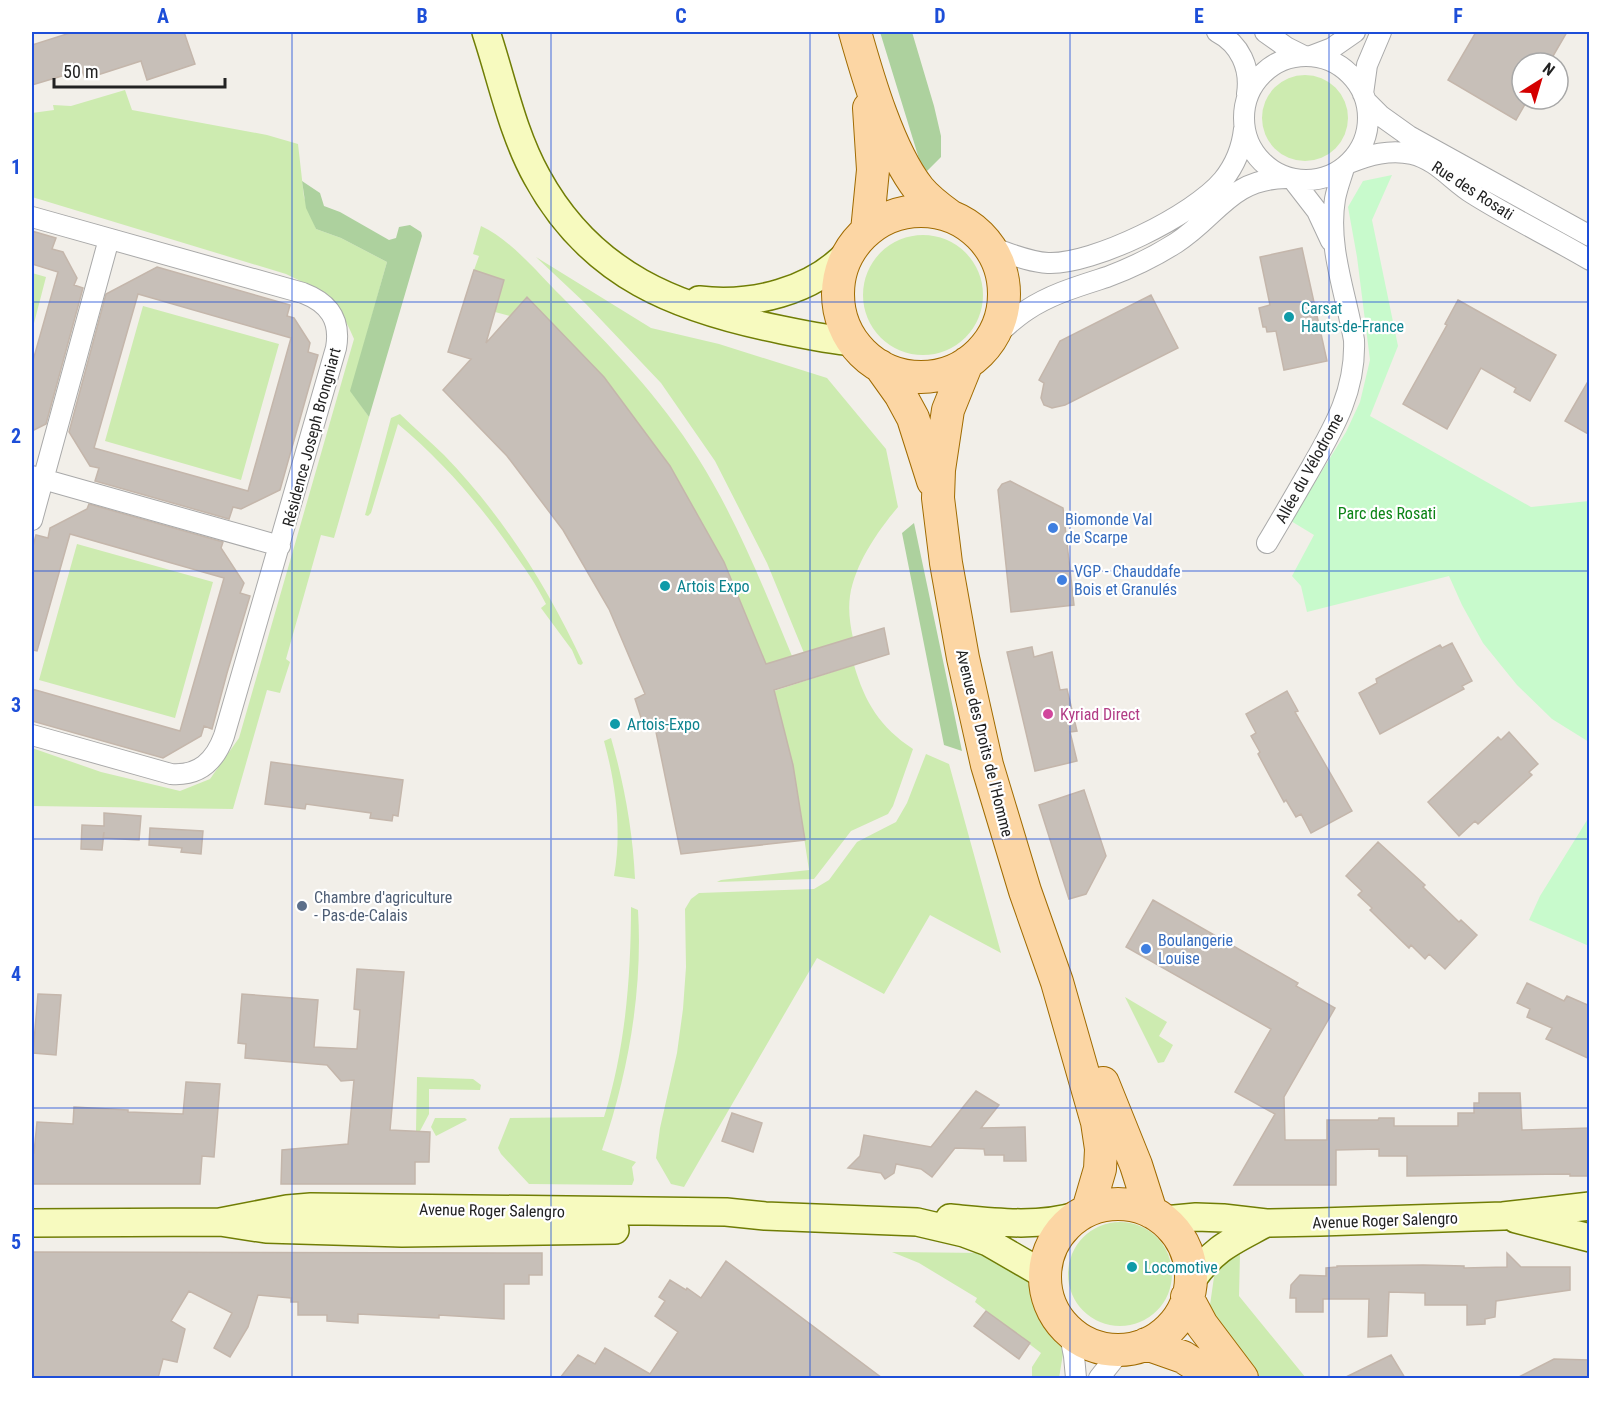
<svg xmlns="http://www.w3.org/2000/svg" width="1621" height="1410" viewBox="0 0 1621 1410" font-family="'Roboto Condensed',sans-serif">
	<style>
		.grass { fill: #cdebb0 }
		.forest { fill: #add19e }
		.park { fill: #c8facc }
		.building { fill: #c7bfb8; stroke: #c4b6ab; stroke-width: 1.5; fill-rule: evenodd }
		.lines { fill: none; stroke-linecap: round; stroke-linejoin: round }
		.street-casing { stroke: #a9a9a9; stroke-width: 22 }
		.secondary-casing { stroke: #707d05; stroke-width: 30 }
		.primary-casing { stroke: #a06b00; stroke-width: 34 }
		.street { stroke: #fff; stroke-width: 20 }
		.secondary { stroke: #f7fabf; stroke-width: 27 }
		.primary { stroke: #fcd6a4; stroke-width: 32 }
		.grid { fill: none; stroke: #1d4ed8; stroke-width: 1.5; stroke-opacity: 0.55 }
		.culture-dot { fill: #0f9aa8; stroke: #fff; stroke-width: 2 }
		.shop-dot { fill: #3f7fe0; stroke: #fff; stroke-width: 2 }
		.hotel-dot { fill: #d1479c; stroke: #fff; stroke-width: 2 }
		.service-dot { fill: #5c6f8a; stroke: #fff; stroke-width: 2 }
		.labels { text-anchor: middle; stroke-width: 4.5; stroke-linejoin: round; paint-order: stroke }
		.street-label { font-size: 16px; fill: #222; stroke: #fff }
		.culture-label { font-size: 16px; fill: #0d838f; stroke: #fff; text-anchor: start }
		.park-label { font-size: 16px; fill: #0c8416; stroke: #fff }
		.shop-label { font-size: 16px; fill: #366cbe; stroke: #fff; text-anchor: start }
		.hotel-label { font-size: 16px; fill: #b23c85; stroke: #fff; text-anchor: start }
		.service-label { font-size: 16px; fill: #4e5e75; stroke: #fff; text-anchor: start }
		.neatline { fill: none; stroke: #1d4ed8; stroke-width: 2 }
		.grid-label { font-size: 20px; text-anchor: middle; font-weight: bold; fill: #1d4ed8 }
	</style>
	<rect width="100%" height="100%" fill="#f2efe9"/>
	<path class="grass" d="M1262 118a43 43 0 1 1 86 0a43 43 0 1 1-86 0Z
		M125 90 132 110 267 135 298 144 304 197 316 229 341 238 387 262 351 391 369 417 334 538 321 535 286 659 290 662 280 693 267 690 233 809 32 806V748L101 772 180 791 210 779 239 738 354 339C338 300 323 292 286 274L32 197V113L54 110 53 105 71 106Z
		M481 226C510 239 538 273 560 295 610 346 660 397 698 458 737 520 764 589 792 656L766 664 724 562 670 466 527 298 510 316 495 312 504 280 474 270 479 256 473 254Z
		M863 295a60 60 0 1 1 120 0a60 60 0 1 1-120 0Z
		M536 257 651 328 719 344 827 378 886 449 898 507C877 532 855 564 850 596 848 610 850 624 853 638L804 653 767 563 715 461 661 383 586 304Z
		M32 273 46 277 32 331Z
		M143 306 279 344 241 480 105 441Z
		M400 414C414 428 430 441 444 455 503 516 547 586 583 663L581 665 578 664 572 650 541 608 546 604C536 584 524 567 511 549 479 503 441 460 398 424L371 513 368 516 365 515 391 418Z
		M77 544 213 582 175 718 39 680Z
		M854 665C865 703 880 727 913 749L893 806 888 814 851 831 814 879 717 882 721 880 809 870 793 765 774 691Z
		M611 738C624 783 633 832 635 879L614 876C622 831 616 785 604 741Z
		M926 754 949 764 1001 953 930 915 884 994 817 958 684 1187 671 1184 656 1158 660 1128 677 1053 683 1009 686 967 685 909 691 899 699 893 814 889 829 880 857 842 896 822 907 803Z
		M631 907 638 910C643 991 628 1074 602 1150L636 1162 632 1167 634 1180 632 1185 529 1184 501 1154 498 1148 510 1118 604 1117C625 1050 631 978 631 907Z
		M1125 997 1167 1022 1159 1036 1173 1045 1164 1062 1158 1063Z
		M417 1077 473 1079 481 1085 480 1090 429 1089V1114L420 1131H416Z
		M435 1118H465L467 1120 436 1136 431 1127Z
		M1068 1274a52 52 0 1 1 104 0a52 52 0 1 1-104 0Z
		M892 1252 985 1253 1028 1274C1033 1307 1041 1324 1064 1348L1059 1378H1032V1367L1041 1353 975 1302 977 1298 919 1263Z
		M1240 1254 1239 1296 1306 1378H1255L1209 1312 1215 1270 1233 1256Z"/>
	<path class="forest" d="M880 32H912L934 106 941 136V157L927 171 920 162Z
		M302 181 320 193 324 206 340 212 389 240 396 238 399 227 410 225 421 232 422 236 369 417 350 391 387 262 341 238 316 229 306 208Z
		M914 523 962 751 944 745 902 533Z"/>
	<path class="park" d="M1392 175 1372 220 1398 346 1370 416 1531 507 1589 501V742L1552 719 1517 685 1483 643 1462 605 1449 576 1307 612 1301 586 1292 576 1314 535 1291 521 1346 432 1360 402 1370 360 1357 257 1348 207 1363 181Z
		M1589 817V946L1529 920 1540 896Z"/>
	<path class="building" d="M73 32H184L195 64 147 80 141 61 85 79 82 70 32 85V45Z
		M1476 32H1567L1549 63H1522V99H1528L1516 120 1448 80Z
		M32 231 56 238 52 249 63 252 77 278 74 285 83 288 46 424 32 431V364L58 272 32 264Z
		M1302 248 1327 361 1284 370 1276 331 1267 332 1266 327H1263L1259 308 1270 305 1260 257Z
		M157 267 290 305 287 316 294 318 310 343 308 352 318 355 280 490 241 509 233 507 229 519 95 481 99 468 90 466 69 432 106 294ZM138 294 291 338 248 491 94 448Z
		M474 270 504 280 486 343 527 297 604 377 670 466 724 562 766 664 884 628 889 654 774 690 793 765 805 840 681 854 655 727 645 730 635 699 645 694 609 609 563 530 507 456 443 390 471 359 448 352Z
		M1151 295 1178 348 1065 405 1052 408 1044 405 1041 398 1044 383 1039 380 1060 341Z
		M1458 300 1556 355 1530 401 1514 392 1516 388 1481 368 1447 429 1403 404 1447 325 1445 324Z
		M1590 378V435L1565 421Z
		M1010 481 1063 508 1074 605 1011 612 998 490 1002 484Z
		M89 504 223 542 221 548 244 583 240 593 250 596 227 673 212 729 204 726 201 736 163 758 32 721V689L180 731 224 578 70 534 37 651 32 650V550L36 535 48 538 50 528 87 509Z
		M1452 643 1472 681 1462 686 1464 689 1380 734 1359 693 1377 683 1376 679 1413 659 1440 645 1442 648Z
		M1032 647 1034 657 1052 652 1060 690 1067 689 1077 731 1070 732 1077 761 1035 771 1007 652Z
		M1287 691 1298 711 1295 712 1352 811 1311 833 1301 814 1296 817 1286 800 1284 802 1258 754 1260 752 1251 736 1256 733 1246 714Z
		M1509 732 1538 764 1529 772 1532 775 1509 796 1478 824 1475 821 1459 836 1428 802 1498 737 1501 740Z
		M271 762 403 780 398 816 393 815 392 821 370 818 371 813 306 804 305 809 265 804Z
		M1084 790 1106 856 1086 894 1069 899 1039 805Z
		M104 813 141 816 139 840 103 838 104 832 102 850 81 849 82 825 104 826Z
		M150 828 203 831 201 854 181 852 182 848 149 845Z
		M1378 842 1425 885 1423 887 1459 922 1461 920 1477 935 1445 969 1429 954 1425 959 1411 945 1409 948 1370 910 1372 908 1358 895 1362 891 1346 876Z
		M1153 900 1298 983 1296 986 1335 1008 1284 1097 1285 1140H1327V1120H1378L1379 1118H1394V1126H1458V1113H1474V1103H1479V1093H1520L1522 1130 1590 1128V1176H1570V1174L1407 1176V1156H1379V1149L1336 1150V1185H1234L1275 1114 1235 1092 1271 1029 1126 947Z
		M357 969 404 972 390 1130 430 1132 429 1162H415V1184H281L282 1150 348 1144 354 1080 341 1081 327 1065 245 1058 246 1044 238 1043 242 994 318 1000 314 1047 357 1049 360 1010 354 1009Z
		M1527 983 1564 1001 1567 996 1590 1006V1059L1546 1039 1552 1028 1527 1017 1530 1009 1517 1003Z
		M38 994 61 995 56 1055 33 1053Z
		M186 1082 220 1084 214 1157 202 1156 200 1184H32V1153H34L37 1122 73 1124 74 1107 128 1110V1112L183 1114Z
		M976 1091 999 1105 981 1128 1025 1127 1026 1161H1004V1155H985L984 1149 955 1148 932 1177 921 1169 896 1164 894 1173 885 1179 881 1173 848 1168 860 1156 864 1135 931 1147Z
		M732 1113 762 1123 753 1152 722 1141Z
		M32 1252 542 1253V1275H529V1284H504V1319L439 1315V1318L358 1314V1323L327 1321V1315H298V1302H291V1298L258 1295 248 1327 230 1357 214 1348 232 1313 189 1291 171 1321 185 1329 177 1362 163 1359 158 1378H32Z
		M1507 1253 1521 1267H1570V1290L1496 1301 1495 1317 1485 1319V1324L1467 1325V1305H1425V1293L1389 1292 1387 1336 1368 1337 1369 1299H1323V1312H1296V1298H1290L1291 1285 1300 1275 1326 1276V1268L1337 1267V1266L1423 1265 1464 1266V1268L1507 1267Z
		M726 1261 882 1378H560L578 1355 595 1364 605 1348 650 1374 678 1332 655 1316 665 1301 659 1297 670 1280 686 1290 687 1288 701 1298Z
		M986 1311 1030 1343 1019 1359 974 1326Z
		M1391 1355 1405 1378H1344Z
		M1554 1359 1590 1360V1378H1517Z"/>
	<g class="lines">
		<g class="street-casing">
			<path id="street" d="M1217 32C1240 44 1251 68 1247 94
				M1265 32 1286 47 1304 56
				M1244 118a62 62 0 1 1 124 0a62 62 0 1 1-124 0Z
				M1311 56 1332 48 1355 32
				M1363 94 1367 65 1381 32
				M1366 101 1381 116 1409 136 1590 236
				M1349 163C1369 155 1390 149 1412 154 1437 160 1452 181 1473 194 1511 218 1551 237 1590 260
				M1293 180 1317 211 1331 241
				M32 217 303 293C329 303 341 320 336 348L224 736C215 761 199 776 171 774L32 735
				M990 247C1009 253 1028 262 1048 263 1093 265 1194 215 1223 180 1235 165 1242 148 1244 129
				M989 342C1001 331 1013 319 1027 310 1051 294 1079 286 1107 277 1131 268 1154 257 1176 243 1218 216 1230 179 1286 178
				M32 476 280 546
				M32 520 109 239
				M1267 543C1282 518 1297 492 1312 466 1335 426 1356 389 1354 340 1346 294 1327 246 1335 199 1337 188 1341 178 1344 168
				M1069 1330 1074 1356 1076 1378
				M1099 1378 1122 1349"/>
		</g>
		<g class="secondary-casing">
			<path id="secondary" d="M486 32C502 80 512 132 537 177 591 276 677 309 782 330 806 335 830 340 854 342
				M699 300C752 306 812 292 849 252
				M950 1218C993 1222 1038 1228 1079 1215
				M1516 1219 1590 1238
				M1164 1220 1196 1217 1223 1218 1266 1223 1320 1222 1503 1216 1590 1206
				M220 1222 287 1209 311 1207 726 1212 765 1216 917 1222 964 1233 988 1242 1045 1275
				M32 1223 220 1222 266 1229 402 1233 615 1230
				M1191 1281C1215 1247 1231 1242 1266 1223"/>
		</g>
		<g class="primary-casing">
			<path id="primary" d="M855 32C868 78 889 151 919 189 928 200 939 208 950 216
				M838 294a83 83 0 1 1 166 0a83 83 0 1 1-166 0Z
				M867 231 873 170 869 108
				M967 363 948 410 939 470 938 498 946 563 963 658 987 765 1025 891 1057 982 1097 1122 1101 1149 1100 1169 1088 1210
				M880 366 900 394 913 418 933 481
				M1103 1083 1136 1165 1151 1212
				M1045 1277a73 73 0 1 1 146 0a73 73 0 1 1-146 0Z
				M1187 1297 1202 1325 1242 1378
				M1146 1344 1183 1357 1216 1378"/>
		</g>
		<use href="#street" class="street"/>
		<use href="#secondary" class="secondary"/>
		<use href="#primary" class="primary"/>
	</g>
	<path class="grid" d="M292 32V1378M551 32V1378M810 32V1378M1070 32V1378M1329 32V1378M32 302H1590M32 571H1590M32 839H1590M32 1108H1590"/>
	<g class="culture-dot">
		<circle cx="1289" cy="317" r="6"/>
		<circle cx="665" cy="586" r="6"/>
		<circle cx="615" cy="724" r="6"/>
		<circle cx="1132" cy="1267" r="6"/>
	</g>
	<g class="shop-dot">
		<circle cx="1053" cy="528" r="6"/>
		<circle cx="1062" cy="580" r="6"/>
		<circle cx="1146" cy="949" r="6"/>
	</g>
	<circle class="hotel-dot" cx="1048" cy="714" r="6"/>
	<circle class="service-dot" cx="302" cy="906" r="6"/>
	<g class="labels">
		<g class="street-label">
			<text transform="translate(1473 190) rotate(33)" y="6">Rue des Rosati</text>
			<text transform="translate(311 437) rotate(-75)" y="6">Résidence Joseph Brongniart</text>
			<text transform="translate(1309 468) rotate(-61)" y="6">Allée du Vélodrome</text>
			<text transform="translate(985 743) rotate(76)" y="6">Avenue des Droits de l'Homme</text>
			<text transform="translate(492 1210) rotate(1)" y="6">Avenue Roger Salengro</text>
			<text transform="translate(1385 1220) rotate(-2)" y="6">Avenue Roger Salengro</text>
		</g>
		<g class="culture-label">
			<text x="1301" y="314">Carsat<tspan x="1301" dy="18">Hauts-de-France</tspan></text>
			<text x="677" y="592">Artois Expo</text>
			<text x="627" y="730">Artois-Expo</text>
			<text x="1144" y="1273">Locomotive</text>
		</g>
		<g class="park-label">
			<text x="1387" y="519">Parc des Rosati</text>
		</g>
		<g class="shop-label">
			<text x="1065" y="525">Biomonde Val<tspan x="1065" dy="18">de Scarpe</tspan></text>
			<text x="1074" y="577">VGP - Chauddafe<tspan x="1074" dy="18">Bois et Granulés</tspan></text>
			<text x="1158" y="946">Boulangerie<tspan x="1158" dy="18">Louise</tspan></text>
		</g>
		<g class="hotel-label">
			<text x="1060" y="720">Kyriad Direct</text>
		</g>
		<g class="service-label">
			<text x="314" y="903">Chambre d'agriculture<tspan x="314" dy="18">- Pas-de-Calais</tspan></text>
		</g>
	</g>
	<rect width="1621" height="1410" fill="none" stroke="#ffffff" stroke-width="66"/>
	<g transform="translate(1540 81) rotate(37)"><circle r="28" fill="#ffffff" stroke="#a7a7a7" stroke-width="1.5"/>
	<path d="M0-4.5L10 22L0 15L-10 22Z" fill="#d40000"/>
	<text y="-9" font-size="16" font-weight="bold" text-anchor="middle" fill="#222222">N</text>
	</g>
	<path d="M54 78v9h171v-9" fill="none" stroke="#222222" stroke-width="3"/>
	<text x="63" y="78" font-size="18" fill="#222222" stroke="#ffffff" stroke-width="4.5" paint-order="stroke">50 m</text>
	<rect x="33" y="33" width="1555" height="1344" class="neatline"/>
	<g class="grid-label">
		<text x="163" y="23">A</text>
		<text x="422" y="23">B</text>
		<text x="681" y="23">C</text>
		<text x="940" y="23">D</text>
		<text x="1199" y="23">E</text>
		<text x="1458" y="23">F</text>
		<text x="16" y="174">1</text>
		<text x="16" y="443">2</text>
		<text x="16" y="712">3</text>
		<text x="16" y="981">4</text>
		<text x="16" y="1249">5</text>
	</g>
</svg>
